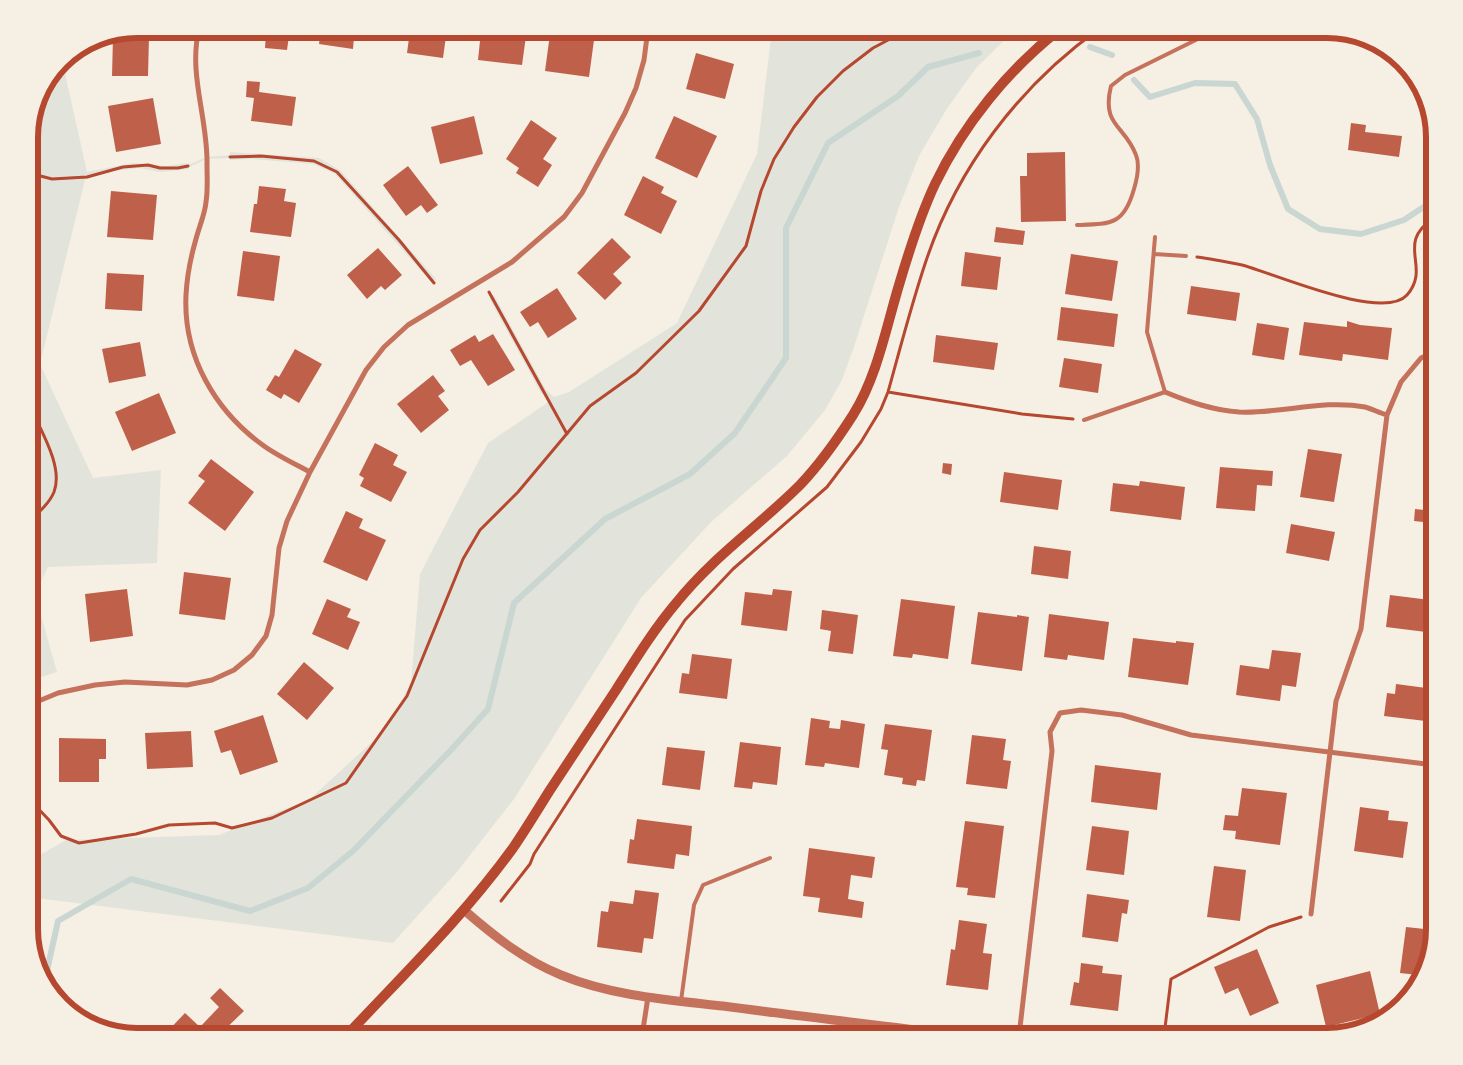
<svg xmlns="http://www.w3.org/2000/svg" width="1463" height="1065" viewBox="0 0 1463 1065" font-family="'Libre Baskerville',serif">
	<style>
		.green { fill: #e2e4dc }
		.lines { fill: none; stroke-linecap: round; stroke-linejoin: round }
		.stream { stroke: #c9d6d2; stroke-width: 6 }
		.building { fill: #bf614a }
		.path { stroke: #b5482f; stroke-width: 3 }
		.service { stroke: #c5725c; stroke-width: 4 }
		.minor { stroke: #c5725c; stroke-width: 5 }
		.tertiary { stroke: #c5725c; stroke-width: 9 }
		.secondary { stroke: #b5482f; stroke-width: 10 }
		.rim { fill: none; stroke: #b5482f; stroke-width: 6 }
	</style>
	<rect width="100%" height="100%" fill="#f6efe4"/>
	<path class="green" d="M772 29H1016L976 68 946 110 919 156 899 207 854 347 842 380 825 410 787 456 711 522 641 598 514 799 456 873 393 943 29 897V868L33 859 66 840 219 835 310 799 385 730 411 683 420 574 488 443 550 401 541 393 489 298 494 295 546 390 554 397 569 392 677 323 757 154Z
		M62 60 87 172 133 163 167 166 187 163 188 165 207 157 230 155V152L319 158 340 170 436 279 431 282 335 174 313 164 250 159 230 160V158L207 159 189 167 188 169 160 172 139 168 107 172 85 180 40 364 93 478 161 470 157 563 48 567 35 594 57 672 29 681V133L40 89Z"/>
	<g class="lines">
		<path class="stream" d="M1090 47 1112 55
			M1134 80 1150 97 1195 83 1235 84 1257 119 1270 165 1288 209 1320 229 1361 234 1404 220 1434 200
			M44 984 58 921 131 879 250 911 308 888 353 851 450 751 488 709 514 603 605 519 690 474 735 433 786 358V228L828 143 898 96 928 67 979 53"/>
	</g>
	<path class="building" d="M255 29H290L287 50 265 48 266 34 254 32Z
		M321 29H368L367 39 354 37 353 49 319 44Z
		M401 29H447L443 58 407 53 409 38 400 37Z
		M473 29H512L511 35 526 36 522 65 478 60 480 41 472 40Z
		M693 29H746L744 40Z
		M550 34 594 40 589 77 545 71Z
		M113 37H149L148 76H112Z
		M696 53 734 64 725 99 686 89Z
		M247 81 260 82 259 92 296 97 292 126 251 121 254 98 246 97Z
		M153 98 161 144 116 152 108 106Z
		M474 116 483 154 440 164 431 127Z
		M674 116 717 136 697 178 655 158Z
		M531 120 557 138 543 159 552 165 538 187 516 173 519 168 506 159Z
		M1351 123 1366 125 1365 132 1402 136 1399 157 1348 150Z
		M1065 152 1066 221 1021 222 1020 176H1027V153Z
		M408 166 438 205 427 213 421 205 406 216 383 185Z
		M643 176 664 187 661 193 677 201 661 234 624 215Z
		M259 186 286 189 284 201 296 203 291 237 250 232 254 204H257Z
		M111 191 157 195 153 240 107 237Z
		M996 227 1025 231 1023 245 994 242Z
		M612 238 631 257 613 274 622 283 605 300 577 273Z
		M378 248 402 275 385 290 381 286 367 299 347 275Z
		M243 251 280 256 274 301 237 296Z
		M965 252 1001 257 997 290 961 286Z
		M1071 254 1118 261 1112 301 1065 294Z
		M107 273 144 275 142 311 105 309Z
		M1191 286 1240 293 1236 321 1187 314Z
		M557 288 577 319 548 338 538 322 530 327 520 312Z
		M1061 307 1118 314 1114 347 1057 340Z
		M1347 321 1360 325 1392 328 1388 360 1343 354 1342 361 1299 355 1304 322 1347 327Z
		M1257 323 1289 328 1284 360 1252 355Z
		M493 334 515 370 488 386 471 360 460 366 450 350 475 335 479 342Z
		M936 335 998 343 994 370 933 362Z
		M140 342 146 376 109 383 102 349Z
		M295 349 322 364 299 403 284 394 281 399 266 390 275 375 279 377Z
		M1064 358 1102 364 1098 393 1059 387Z
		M433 375 445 391 438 396 449 410 421 433 397 404Z
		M159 393 176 433 132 451 115 412Z
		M1434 409V420L1430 411Z
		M375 443 398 455 393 465 407 472 391 502 360 486 364 478 359 475Z
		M1308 449 1342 454 1334 502 1300 497Z
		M211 459 254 492 225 531 188 503 205 481 198 476Z
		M943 463 952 464 951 475 942 473Z
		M1220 467 1273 471 1272 486 1257 485 1255 511 1216 508Z
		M1004 472 1062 480 1058 510 1000 502Z
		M1140 481 1185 487 1181 520 1110 511 1113 483 1139 486Z
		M1415 509 1434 511 1433 523 1414 521Z
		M346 511 363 519 359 528 386 540 367 581 323 562Z
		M1291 524 1335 532 1329 561 1286 553Z
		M1034 546 1071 551 1068 579 1031 574Z
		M184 572 231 578 225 620 179 614Z
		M127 589 133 636 90 642 85 594Z
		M773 589 792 591 787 631 741 625 745 592 772 595Z
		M1390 595 1430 600 1426 632 1386 627Z
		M327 599 351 609 347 617 360 622 348 650 312 634Z
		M901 599 955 606 948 659 913 654 912 658 893 656Z
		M822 610 858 615 853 654 828 651 831 631 820 629Z
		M978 612 1017 617V615L1029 617 1022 671 971 664Z
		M1049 614 1109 622 1104 660 1068 655 1067 660 1044 657Z
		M1133 638 1176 643V641L1194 643 1188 685 1128 677Z
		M1272 650 1301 653 1296 687 1282 685 1280 701 1236 695 1240 665 1269 669Z
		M692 654 732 659 727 699 679 693 682 673 689 674Z
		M304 662 334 688 307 720 277 694Z
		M1396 684 1434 689V722L1384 716 1387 693 1395 694Z
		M263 715 278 762 240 775 231 750 221 753 214 731Z
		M811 718 830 721 829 728 840 729 841 720 865 724 859 768 825 763 824 767 805 765Z
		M885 724 932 730 925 781 917 780 916 786 902 784 903 778 884 775 888 750 881 749Z
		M191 731 193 767 147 769 145 733Z
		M972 735 1006 739 1003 760 1011 761 1007 789 966 784Z
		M59 738 106 739V759H99V782H59Z
		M740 742 781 747 777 785 753 782 752 789 734 787Z
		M667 747 705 751 700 790 662 785Z
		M1095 765 1161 773 1157 810 1091 802Z
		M1242 788 1287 793 1280 845 1235 839 1236 831 1223 830 1225 815 1238 816Z
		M1360 807 1389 811 1388 820 1408 822 1403 858 1354 851Z
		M637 819 692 826 689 856 676 854 674 869 627 863 630 839 634 840Z
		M965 821 1004 826 995 898 967 895 968 888 956 887Z
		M1092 826 1129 831 1124 875 1086 870Z
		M1433 845H1434V864H1431Z
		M809 848 875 857 872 878 851 875 848 899 864 902 862 918 818 912 820 898 803 896Z
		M1214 866 1246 870 1240 921 1207 917Z
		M635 890 659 893 653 939 644 938 642 953 597 947 601 911 608 912 610 901 633 904Z
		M1087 894 1129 900 1127 914 1122 913 1118 942 1082 937Z
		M959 920 987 924 983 953 992 954 988 990 946 985 951 949 955 950Z
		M1406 927 1434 930 1418 975 1400 973Z
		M1257 949 1279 1003 1250 1016 1238 988 1225 994 1214 967Z
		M1081 963 1103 966 1102 973 1122 975 1118 1011 1070 1005 1074 982 1079 983Z
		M1370 971 1380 1014 1326 1027 1316 985Z
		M220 988 244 1011 218 1036H163L185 1013 200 1027 219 1007 210 998Z
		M417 1028 425 1036H409Z"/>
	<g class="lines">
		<path class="path" d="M29 136V129
			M230 157 261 156 314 161 337 172 399 240 434 283
			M29 173 52 179 87 177 123 167 148 165 160 168H178L188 166
			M29 243C34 227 32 213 29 196
			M1197 257C1212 259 1227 262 1242 265 1273 273 1383 322 1407 295 1432 266 1394 244 1434 218
			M489 292 567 434
			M888 392 1022 414 1073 419
			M29 521C38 513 49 504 54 492 64 466 39 428 29 404
			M29 759 36 755 35 752 29 751
			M29 768H33L35 765 31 762 29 763
			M29 784 33 780 29 777
			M29 799 49 820 61 836 79 843 136 834 169 825 215 823 232 828 272 818 346 783 407 696 463 559 480 530 518 492 590 406 636 373 699 311 746 246 761 191 774 159 794 127 817 97 843 71 873 48 909 29
			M501 901 530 864 534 854 685 620 733 569 827 487 861 442 881 409 888 392C900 349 911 306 925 264 956 169 1019 86 1099 29
			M1164 1036 1171 979 1269 927 1301 917"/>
		<path class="service" d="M1077 225C1111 224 1124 225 1134 189 1137 179 1140 165 1136 155 1125 125 1101 126 1111 86L1125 75 1218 29
			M1154 254 1186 256
			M1084 420 1165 392 1147 332 1155 237
			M681 1001 694 905 703 885 770 858"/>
		<path class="minor" d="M199 29C188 74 208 119 207 164 207 177 208 190 206 202 205 214 199 227 196 239 191 256 187 276 186 295 183 356 215 411 264 446 278 456 295 464 310 472
			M1165 392C1189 402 1212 410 1239 412 1280 414 1323 399 1365 407 1372 409 1380 413 1387 415
			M29 705 58 693 95 685 125 682 187 685 212 680 234 670 252 655 266 636 272 615 279 548 287 521 310 472 366 370 384 347 408 325 512 262 564 217 582 193 625 113 636 88 644 60 648 29
			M1311 914 1336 701 1361 629 1387 415 1401 382 1421 358 1434 352
			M642 1036 648 997
			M871 1036 873 1025
			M1019 1036 1052 751 1050 732 1060 713 1081 710 1122 715 1191 735 1434 765"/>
		<path class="tertiary" d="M464 910C494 936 524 960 561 975 612 996 669 1000 723 1006 804 1017 886 1026 967 1036"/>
		<path class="secondary" d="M346 1036C403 975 464 916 513 848 526 829 538 809 550 790 572 757 594 723 616 690 635 660 654 629 677 602 713 557 760 525 800 485 820 464 837 440 853 415 877 377 886 328 899 285 909 251 920 216 935 184 964 124 1008 70 1060 29"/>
	</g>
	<path d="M0 0H1463V1065H0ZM137 38H1327A99 99 0 0 1 1426 137V929A99 99 0 0 1 1327 1028H137A99 99 0 0 1 38 929V137A99 99 0 0 1 137 38Z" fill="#f6efe4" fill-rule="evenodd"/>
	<path class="rim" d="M137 38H1327A99 99 0 0 1 1426 137V929A99 99 0 0 1 1327 1028H137A99 99 0 0 1 38 929V137A99 99 0 0 1 137 38Z"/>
</svg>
